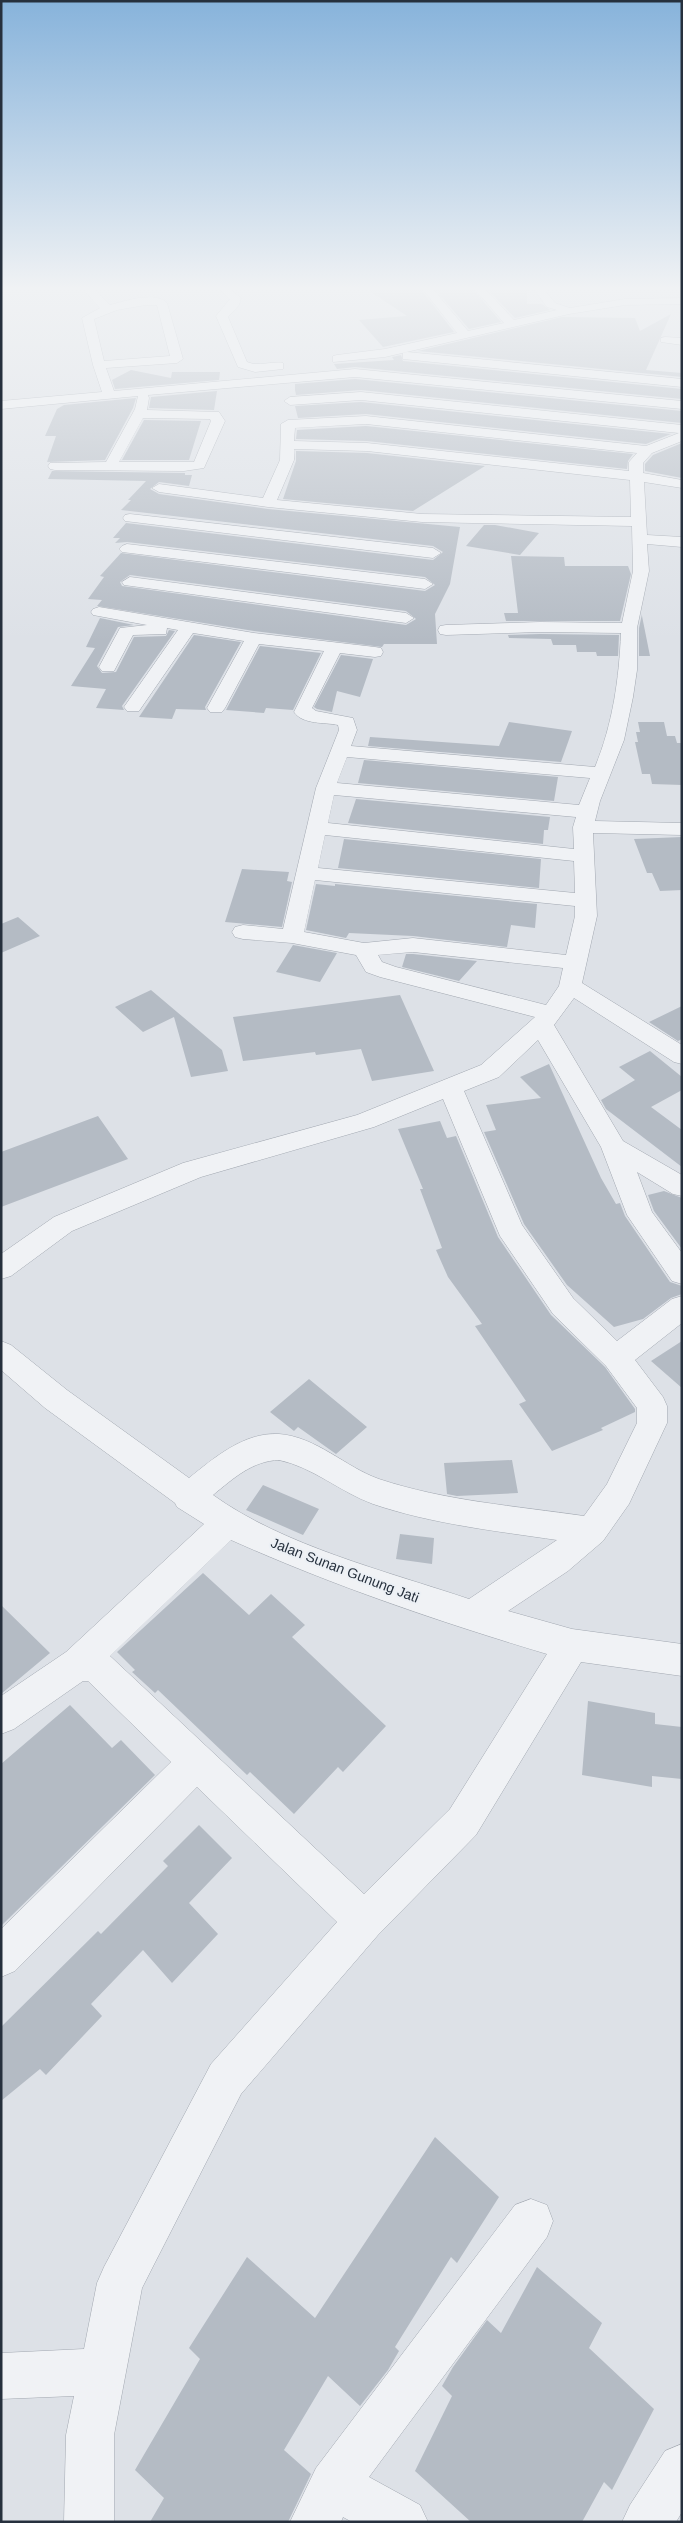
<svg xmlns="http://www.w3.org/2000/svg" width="683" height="2523" viewBox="0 0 683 2523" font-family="Arial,sans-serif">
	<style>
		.building { fill: #b4bbc4; fill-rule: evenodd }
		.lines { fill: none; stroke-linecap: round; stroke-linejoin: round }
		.minor-casing { stroke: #a2a8b1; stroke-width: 1 }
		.minor { fill: #f0f2f5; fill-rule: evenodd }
		.labels { text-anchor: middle; stroke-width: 4; stroke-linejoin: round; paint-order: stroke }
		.street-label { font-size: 14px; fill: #26303d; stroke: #ecf0f5 }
	</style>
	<rect width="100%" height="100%" fill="#dde1e7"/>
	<path class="building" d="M365 288H420L454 332 383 347 359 320 407 316Z
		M434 288H472L501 322 469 329Z
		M486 288H527V304H542L550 310 515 318Z
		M671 314 646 370 682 373V377L418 351 562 317 635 318 640 331Z
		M401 355 403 361 682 389V399L355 367 337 369 334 364 394 360 392 357Z
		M131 370 171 378 172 372H220L219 380 115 389 112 380Z
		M355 379 682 411V423L361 390 296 395 295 390V384Z
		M217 391 214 410 149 408 151 397Z
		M136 398 133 408 105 460 47 462 56 436H45L57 409 64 405Z
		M361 402 671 434 646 444 366 414 298 418 295 406Z
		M144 420 201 421 189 460H122Z
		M366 426 633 454 628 461 627 469 367 441 296 439 297 430Z
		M682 443V478L645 471V464L653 455Z
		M296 451 367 453 485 466 413 511 283 499 296 461Z
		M52 471 185 473V475H192L189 486 159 482 150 489 159 494 268 509 460 527 450 584 435 614 437 644H384L382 647 254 631 97 606 102 600 88 599 104 577 100 576 121 553 425 591 435 585 425 577 127 542 115 543 120 538H113L126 523 433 560 443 552 433 546 121 510 131 500H128L146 481 48 479ZM130 575 406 611 416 619 406 625 122 586 120 582Z
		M484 525H495L539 533 520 555 466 546Z
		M511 556 564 557 565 566H628L631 574 620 621H506L504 613H518Z
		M642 614V616L650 656H639V628Z
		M100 618 134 625 118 627 97 666 102 673 116 672 134 637 166 636 169 630 175 631 122 706 124 710 96 708 106 689 71 686 95 648 86 647Z
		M540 634 619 635 618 656H597L596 652H577L576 645H553L551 639 509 638 508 635Z
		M194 635 241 642 205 707 206 710 176 709 172 719 139 717Z
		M260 646 321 653 293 710 266 708 264 713 226 710Z
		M341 655 373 659 360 697 337 691 332 712 317 709 314 707Z
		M509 722 572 731 561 762 368 746 370 737 499 746Z
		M638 722H664L667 736H675L677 743H682V785L652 784 650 774H642L635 742H638L636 732H640Z
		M364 760 558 777 554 801 358 783Z
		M356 799 550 817 548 830H544L543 844 348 823Z
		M682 837V890L660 891 652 873H647L634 839Z
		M344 839 541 859 539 888 338 868Z
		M242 869 289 872 287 881 292 882 282 927 225 922Z
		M316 884 335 886V884L537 904 535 928 511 925 507 947 413 936 349 933 346 938 306 930Z
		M18 917 40 936 1 953V924Z
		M293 945 337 953 320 982 276 972Z
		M406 954H413L477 961 459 981 402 967Z
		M151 990 222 1050 228 1071 191 1077 174 1017 143 1032 115 1007Z
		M400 995 434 1071 372 1081 361 1049 316 1055 315 1052 243 1061 233 1017Z
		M682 1006V1039L678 1041 649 1022Z
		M650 1051 682 1077V1090L651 1107 682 1130V1167L606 1109 601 1100 635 1080 619 1067Z
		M549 1064 601 1178 616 1204 620 1203 625 1216 670 1282 682 1286V1294L671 1298 643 1319 614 1327 567 1285 524 1224 484 1132 496 1130 486 1105 541 1098 520 1077Z
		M98 1116 128 1159 1 1207V1152Z
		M440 1121 447 1138 456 1136 498 1237 551 1315 605 1367 635 1409V1412L601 1428 603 1430 552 1451 519 1404 526 1401 475 1326 482 1324 448 1277 436 1250 442 1248 420 1189H423L398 1129Z
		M664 1191 682 1198V1249L654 1211 648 1195Z
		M682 1341V1388L651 1361Z
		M309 1379 367 1427 336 1454 298 1427 294 1431 270 1412Z
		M512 1460 518 1493 457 1496 447 1494 444 1463Z
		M263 1485 319 1509 303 1535 246 1510Z
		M400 1534 434 1538 432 1564 396 1559Z
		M203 1573 249 1615 271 1594 305 1625 292 1637 386 1726 343 1772 338 1767 294 1814 250 1772 247 1775 158 1690 155 1693 132 1672 135 1670 117 1652Z
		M1 1605 50 1653 1 1694Z
		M588 1701 655 1713V1724L682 1727V1779L652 1776V1787L582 1775Z
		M70 1705 112 1748 121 1740 155 1775 1 1926V1764Z
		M199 1825 232 1858 189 1903 218 1934 172 1983 143 1950 91 2004 102 2016 46 2075 40 2069 1 2101V2027L98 1931 101 1934 168 1866 163 1861Z
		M435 2137 499 2197 457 2263 451 2257 395 2347 399 2351 388 2370 360 2406 328 2376 284 2450 311 2474 288 2522H150L164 2498 135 2470 200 2359 189 2348 247 2257 315 2318Z
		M537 2267 602 2323 589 2348 654 2409 612 2490 604 2482 582 2522H471L415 2471 452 2396 442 2386 453 2367 487 2320 501 2333Z"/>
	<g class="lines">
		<g class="minor-casing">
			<path id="minor" d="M82 288H93L110 305C125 301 155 291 167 303L183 359 177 363 106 368 114 391 355 369 682 401V409L355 377 148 395 149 398 147 410 219 412 225 421 204 468 184 471 55 470 50 469 48 466 50 463 106 462 135 409 138 396 1 409V401L102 392 93 365 82 318 100 308ZM146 305H157L170 356 104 361 94 319 117 310ZM143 418 210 419 211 421 194 462H119Z
				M218 288H229L241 298 239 305 228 317 247 362C259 367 271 361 283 363V369L255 372 238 367 216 316 230 299Z
				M422 288H432L468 331 504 323 474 288H484L514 320 557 310 547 307 533 288H543L555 303 570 308 625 299 682 298V304L625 305 569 314 385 357 333 362V356L337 355 385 349 457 333Z
				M665 337 682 338V345L661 342V338Z
				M407 352 682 379V387L403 359V353Z
				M361 392 682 425V441L652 453 643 463V473L682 480V488L644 482 647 535 682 537V547L647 544 649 571 637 628V670L633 697 624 740 600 801 595 821 682 823V835L593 833 597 916 582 983 682 1045V1064L674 1062 574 998 554 1025 623 1141 682 1175V1196L673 1194 637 1172 652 1212 682 1253V1284L672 1281 627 1215 601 1147 538 1040 499 1077 464 1091 522 1225 573 1298 617 1341 672 1299 682 1296V1323L635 1360 663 1397 667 1406V1423L629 1504 603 1541 568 1571 508 1611 572 1629 682 1644V1676L581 1662 476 1835 378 1935 241 2094 142 2288 114 2435V2522H64L66 2435 74 2396 1 2399V2353L84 2349 97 2283 104 2267 211 2064 337 1922 197 1787 15 1971 1 1977V1929L171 1762 88 1681H83L14 1729 1 1734V1696L66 1652 204 1524 177 1507 175 1503 45 1408 1 1370V1341L11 1345 67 1390 189 1478C214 1458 244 1432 279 1434 317 1437 345 1467 379 1479 445 1501 516 1506 584 1516L607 1484 637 1423V1408L606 1366 553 1314 500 1236 443 1099 374 1127 201 1177 72 1231 11 1276 1 1279V1254L54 1217 183 1163 357 1115 481 1065 535 1017 380 977 366 972 356 955 292 943 243 939 235 937 232 932 235 927 243 925 283 929 316 788 339 730 338 725C325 722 303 725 294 712L324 651 259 644 225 708 222 712H210L207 708 244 641 193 633 139 711H127L124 707 178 630 167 628 166 634 133 635 114 671H102L99 667 120 628 147 625 93 615 91 612 93 609 99 607 254 633 375 647 381 648 383 652 381 656 375 657 340 653 312 708 316 711 353 718 357 730 351 746 595 767C613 723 619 679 621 633L540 632 446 635 440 634 438 630 440 626 446 625 540 622 622 623 633 571 632 526 422 522 268 507 159 492 152 488 159 484 263 498 280 460 281 424 288 420 366 416 646 446 679 433 361 400 290 405 284 401 290 397ZM366 424 637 453 629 462V471L367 443 294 441 295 428ZM294 449 367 451 630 480 631 517 422 514 277 500 294 460ZM347 757 590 778 579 805 337 783ZM334 795 576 817 573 827 574 849 328 823ZM325 835 574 861 575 893 318 868ZM315 880 575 906V916L566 955 413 938 364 943 304 932ZM413 952 563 968 559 986 546 1005 396 967 382 962 378 955ZM279 1460C313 1467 340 1492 373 1504 432 1524 496 1531 557 1540L469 1599C386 1571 284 1546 213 1495 234 1478 252 1461 279 1460ZM231 1540C334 1586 440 1622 547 1654L450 1809 364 1894 110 1656Z
				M130 514 433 548 441 553 433 558 125 521 123 518 125 515Z
				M127 544 425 579 433 584 425 589 122 552 119 549 122 546Z
				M130 577 406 613 414 618 406 623 124 585 122 582Z
				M531 2199 547 2205 553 2221 547 2237 369 2477 420 2505 428 2522H352L343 2517 341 2522H290L316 2468 515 2205Z
				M682 2444V2512L676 2522H622L630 2505 665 2451Z"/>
		</g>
		<use href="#minor" class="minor"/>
	</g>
	<linearGradient id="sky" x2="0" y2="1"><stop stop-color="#87b3db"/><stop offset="0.45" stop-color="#f0f2f4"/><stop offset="1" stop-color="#f0f2f4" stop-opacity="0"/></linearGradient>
	<rect width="683" height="641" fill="url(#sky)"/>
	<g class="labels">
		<g class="street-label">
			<text transform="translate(345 1570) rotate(21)" y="5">Jalan Sunan Gunung Jati</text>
		</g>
	</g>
	<rect width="683" height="2523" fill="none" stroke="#26303d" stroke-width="5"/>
</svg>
